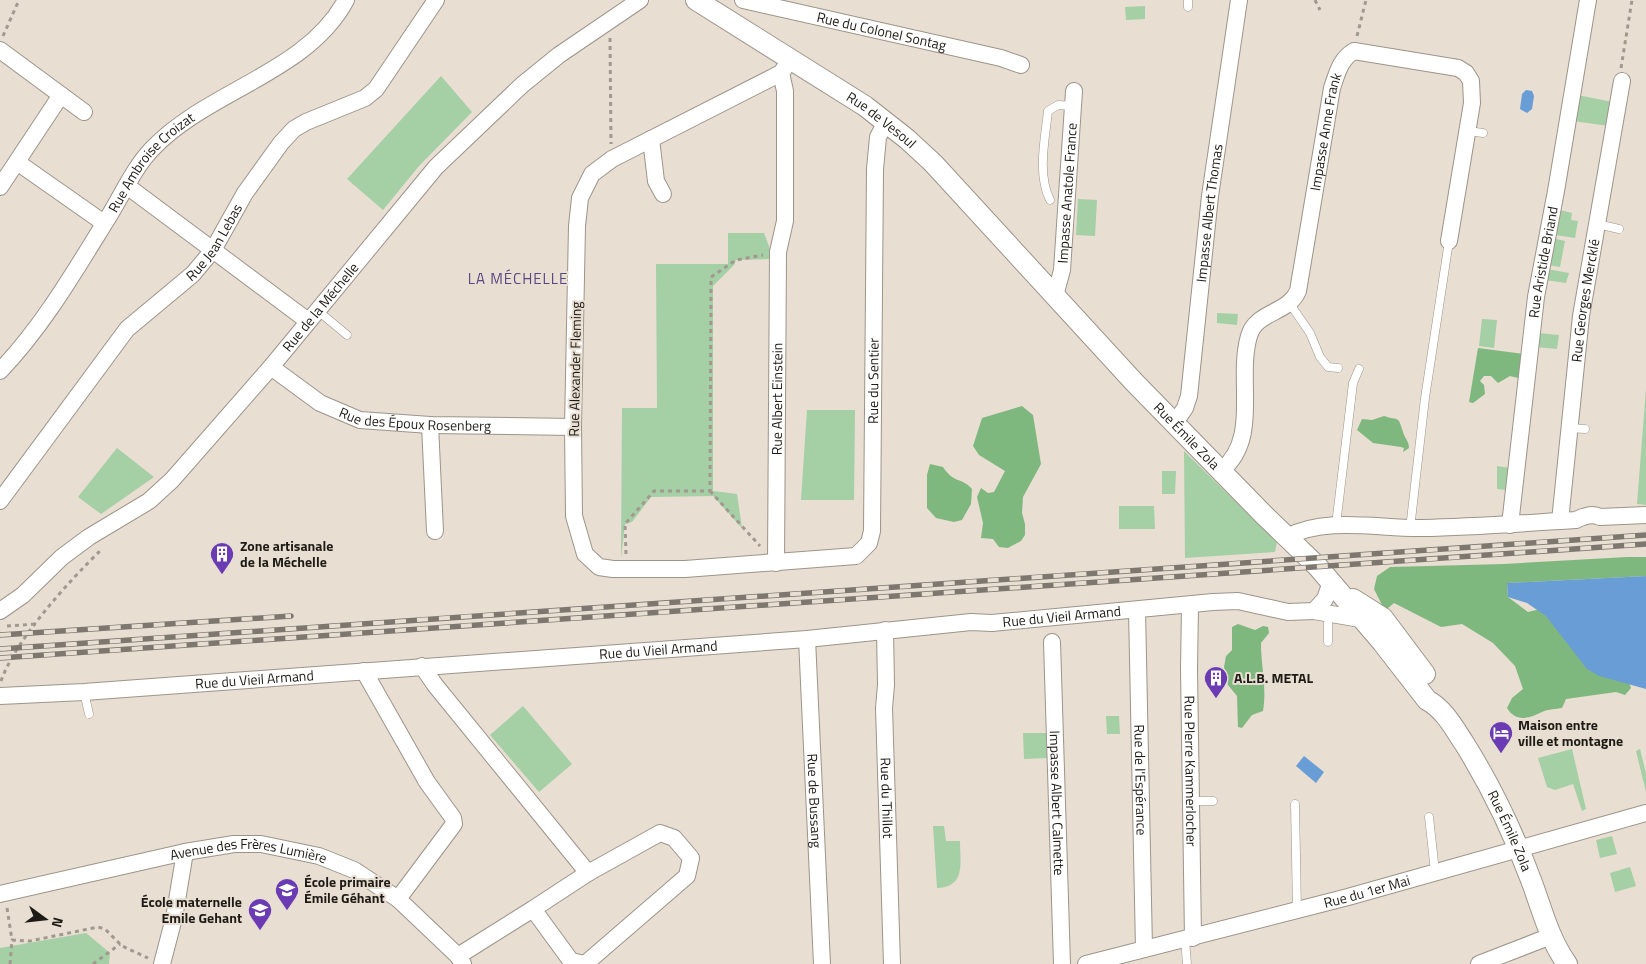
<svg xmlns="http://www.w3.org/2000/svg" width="1646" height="964" viewBox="0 0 1646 964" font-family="'Titillium Web',sans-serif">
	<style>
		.green { fill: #a5cfa4 }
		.forest { fill: #7fb87f }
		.water { fill: #699dd5 }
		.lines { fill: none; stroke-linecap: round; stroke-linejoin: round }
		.service-casing { stroke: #9d9489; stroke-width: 9 }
		.minor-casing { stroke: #9d9489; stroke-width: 18 }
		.tertiary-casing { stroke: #9d9489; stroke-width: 22 }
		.path { stroke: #a1998f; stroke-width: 3; stroke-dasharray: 4 4; stroke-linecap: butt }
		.service { stroke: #fff; stroke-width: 8 }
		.minor { stroke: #fff; stroke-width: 16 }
		.tertiary { stroke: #fff; stroke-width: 20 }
		.rail-casing { stroke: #7d776f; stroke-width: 5.5 }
		.rail { stroke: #e8ded2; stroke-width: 4; stroke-dasharray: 11; stroke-linecap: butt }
		.labels { text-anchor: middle; stroke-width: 4; stroke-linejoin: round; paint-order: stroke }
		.street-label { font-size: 14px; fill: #1e1b16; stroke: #e8ded2 }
		.poi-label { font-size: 14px; font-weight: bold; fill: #1e1b16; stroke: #e8ded2; text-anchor: start }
		.neighbourhood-label { font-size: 15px; letter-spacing: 1px; fill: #5a4683; stroke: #e8ded2 }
	</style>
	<rect width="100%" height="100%" fill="#e8ded2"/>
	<path class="green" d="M1145 6V19L1126 20 1125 7Z
		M441 76 472 112 419 166 383 210 347 179Z
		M1577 95 1613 102 1609 126 1573 121Z
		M1078 199 1097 200 1095 236 1076 235Z
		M1560 210 1572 213 1571 220 1578 221 1575 238 1555 235Z
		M728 233H764L770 249V259L736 260 734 265 713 286V491L737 494 742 528 713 496 651 497 632 522 625 524 621 558 622 408H657L656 264H728Z
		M1552 238 1565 241 1560 267 1548 265Z
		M1547 269 1569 273 1566 283 1545 280Z
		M1217 313 1238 314 1237 325 1217 323Z
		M1482 319 1497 320 1494 348 1479 346Z
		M1538 333 1559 335 1557 349 1536 347Z
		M1646 389V505L1637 504Z
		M807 410H855L854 500H801Z
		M117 448 154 477 101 514 78 497Z
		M1184 451 1277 542 1275 552 1185 558Z
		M1497 466 1510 468 1506 490 1497 489Z
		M1162 471H1176L1175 494H1162Z
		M1119 506H1154L1155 529H1119Z
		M523 706 572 764 539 792 490 735Z
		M1106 716H1119L1120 734H1107Z
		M1023 733H1046L1047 758 1024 759Z
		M1572 749 1586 809 1582 811 1573 784 1555 790 1547 787 1538 758Z
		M1640 749 1646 774V792L1636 751Z
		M933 826H944L946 841H960C960 863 966 887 937 888Z
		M1612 836 1617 854 1600 858 1596 840Z
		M1630 867 1636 886 1615 892 1610 873Z
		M86 933 110 953 109 964H0V948Z"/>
	<path class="forest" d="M1478 348 1524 354 1523 374 1518 378 1510 376 1498 383 1491 376H1484L1480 381 1484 385 1485 394 1473 403 1469 402Z
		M1022 406 1033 415 1041 464 1023 497 1022 513 1025 524V535L1021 541 1008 548 999 547 993 539 981 538 983 523 977 497 981 488 988 493 994 492 1005 471 979 455 973 446 982 418Z
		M1384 416C1399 421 1398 415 1403 432 1405 439 1409 441 1409 448L1403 452 1404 448 1401 447 1373 443 1357 430 1362 419 1372 420Z
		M930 464 943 467C954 484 962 477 972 489L971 504 962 520 954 522 936 518 927 508V475Z
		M1627 557H1646V576L1507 583 1508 597 1528 612 1544 608 1628 680 1631 688 1625 695 1616 692 1566 699 1562 708C1556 709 1548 709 1542 712 1530 718 1516 723 1507 708L1512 698 1523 689 1515 666 1493 643 1462 624 1441 627 1394 603 1387 609 1382 605 1374 589 1377 576 1390 567 1504 564Z
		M1238 624 1255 630 1263 626 1268 627 1269 633 1261 643C1261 667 1267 687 1263 711L1252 715 1242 728 1238 727 1237 696 1228 685 1224 667 1226 656 1232 650V627Z"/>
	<path class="water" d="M1526 90 1532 91 1534 96 1532 109 1527 113 1520 109 1522 94Z
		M1646 576V689L1599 676 1587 669 1546 616 1527 603 1508 597 1507 583Z
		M1304 756 1324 772 1316 783 1296 766Z"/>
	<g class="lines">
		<g class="service-casing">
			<path id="service" d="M1188 7V0
				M1468 131 1483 133
				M1050 200C1037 174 1045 139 1048 111L1058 105 1073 106
				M1597 224 1619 229
				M1290 304 1310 333 1320 357 1328 367 1338 368
				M317 310 347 335
				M1569 428 1585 429
				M1336 525 1353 383 1359 369
				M1410 529 1425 398 1449 241
				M1328 642V623L1331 613
				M84 692 89 714
				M1191 801H1213
				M1295 804 1297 910
				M1429 817 1435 872
				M1185 939 1187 964"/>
		</g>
		<g class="minor-casing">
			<g id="minor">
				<path id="s1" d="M743 0 1001 58 1021 65"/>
				<path d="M0 50 84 112"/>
				<path id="s2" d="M791 59 781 73 612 159 592 174 580 198 577 226 573 427 574 516 585 554 599 567 613 569H685L856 556 869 543 872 531 875 169 878 137 886 122"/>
				<path d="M651 139 656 181 663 194"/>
				<path d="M17 162 104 223"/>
				<path d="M127 186 308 321"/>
				<path d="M0 187 61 95"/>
				<path id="s3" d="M1055 296 1062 270 1074 91"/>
				<path id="s4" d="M271 367 320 403 360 420 430 425 573 427"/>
				<path id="s5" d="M0 371C44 325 76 269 109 216 123 193 134 168 152 149 208 90 307 73 346 0"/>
				<path id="s6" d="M1174 424 1185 408 1189 396 1210 196 1239 0"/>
				<path d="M430 425 435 531"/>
				<path id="s7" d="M1221 471C1261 438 1236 381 1249 336 1256 311 1288 314 1298 291L1332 88C1337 74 1340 59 1354 51L1458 68 1466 73 1471 81 1472 103 1449 241"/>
				<path id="s8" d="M0 501 127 329 193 274 213 250 245 193 281 143 294 129 306 122 365 98 376 89 436 0"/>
				<path id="s9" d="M1560 521 1581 316 1622 81"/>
				<path id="s10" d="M1510 525 1536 297 1556 191 1588 0"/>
				<path d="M1287 537C1327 516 1379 529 1423 528 1474 527 1525 523 1576 520 1584 516 1592 513 1600 517L1646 515"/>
				<path id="s11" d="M776 563 778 252 785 221V91L781 73"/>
				<path id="s12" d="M1190 606 1189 669 1193 938"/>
				<path id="s13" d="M1137 610 1144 949"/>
				<path id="s14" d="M0 611 23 595 62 557 89 537 149 501 172 480 271 367 436 167 522 85 559 55 640 0"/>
				<path d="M1314 611 1366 620"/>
				<path id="s15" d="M885 630 886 685 884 708 892 964"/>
				<path id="s16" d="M807 639 822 964"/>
				<path id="s17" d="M1052 642 1062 964"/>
				<path d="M422 666 435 685 588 873"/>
				<path d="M364 671 427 782 453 818 454 824 398 899"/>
				<path id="s18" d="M0 696 84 692 807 639 971 622 992 623 1213 602 1238 601 1288 612 1314 611 1325 599 1331 582"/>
				<path id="s19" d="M0 894 185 852 234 844H261L319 856 354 870 398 899 458 956 463 964"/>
				<path d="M458 956 533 909 571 961 585 964 687 876 691 858 674 838 660 833 588 873 533 909"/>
				<path d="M162 964 174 918 185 852"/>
				<path id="s20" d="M1086 964 1348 897 1646 813"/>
				<path d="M1479 964 1551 936"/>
			</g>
		</g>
		<g class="tertiary-casing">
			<g id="tertiary">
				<path id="s21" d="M696 0 865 106 907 139 933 163 1134 382 1264 515 1318 567 1382 642 1427 700C1444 709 1454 728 1464 743 1491 786 1513 832 1531 880 1542 909 1549 939 1567 964"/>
				<path d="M1353 599 1383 618 1425 674"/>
			</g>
		</g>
		<path class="path" d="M1315 0 1320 10
			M3 36 19 0
			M1357 36 1366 0
			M610 38 611 144
			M1621 68 1632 0
			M710 491 760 546
			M626 554 625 524 654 491H710L711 277 736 260 763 255
			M7 626 36 624
			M1 681C16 639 69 581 101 550
			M7 908 12 940
			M10 964 12 940 30 941 98 927 105 929 122 946 148 958
			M93 964 120 944"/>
		<use href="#service" class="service"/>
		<use href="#minor" class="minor"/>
		<use href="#tertiary" class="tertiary"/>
		<g class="rail-casing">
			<path id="rail" d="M0 635 291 616
				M0 649 1646 535
				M0 658 1646 544"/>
		</g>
		<use href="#rail" class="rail"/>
	</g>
	<defs>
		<g id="building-pin" transform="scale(1.25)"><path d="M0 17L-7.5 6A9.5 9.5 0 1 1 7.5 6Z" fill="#6a3bb2" stroke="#e8ded2"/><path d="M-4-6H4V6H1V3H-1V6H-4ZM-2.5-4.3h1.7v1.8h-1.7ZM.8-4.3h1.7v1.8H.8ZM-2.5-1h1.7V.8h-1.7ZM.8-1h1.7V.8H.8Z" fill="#fff"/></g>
		<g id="hotel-pin" transform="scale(1.25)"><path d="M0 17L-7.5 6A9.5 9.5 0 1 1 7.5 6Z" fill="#6a3bb2" stroke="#e8ded2"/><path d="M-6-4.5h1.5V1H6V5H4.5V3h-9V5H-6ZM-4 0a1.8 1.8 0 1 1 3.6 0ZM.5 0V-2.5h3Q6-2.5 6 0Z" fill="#fff"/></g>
		<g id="school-pin" transform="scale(1.25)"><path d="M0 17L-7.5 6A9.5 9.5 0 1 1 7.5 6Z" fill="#6a3bb2" stroke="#e8ded2"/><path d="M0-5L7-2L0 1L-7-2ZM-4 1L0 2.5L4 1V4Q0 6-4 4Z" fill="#fff"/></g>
	</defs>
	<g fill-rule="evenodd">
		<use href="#building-pin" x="222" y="554"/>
		<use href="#building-pin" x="1216" y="678"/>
		<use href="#hotel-pin" x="1501" y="733"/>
		<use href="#school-pin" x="287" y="890"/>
		<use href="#school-pin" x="260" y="910"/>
	</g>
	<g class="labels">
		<g class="street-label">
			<text dy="5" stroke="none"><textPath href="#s1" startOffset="142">Rue du Colonel Sontag</textPath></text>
			<text dy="5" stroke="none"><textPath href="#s21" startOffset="221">Rue de Vesoul</textPath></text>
			<text dy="5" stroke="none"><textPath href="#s7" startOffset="372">Impasse Anne Frank</textPath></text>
			<text dy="5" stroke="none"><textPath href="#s5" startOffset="259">Rue Ambroise Croizat</textPath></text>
			<text dy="5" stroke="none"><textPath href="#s3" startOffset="104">Impasse Anatole France</textPath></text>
			<text dy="5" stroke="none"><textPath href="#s6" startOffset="216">Impasse Albert Thomas</textPath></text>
			<text dy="5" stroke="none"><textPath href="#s8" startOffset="338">Rue Jean Lebas</textPath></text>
			<text dy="5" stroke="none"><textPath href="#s10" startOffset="265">Rue Aristide Briand</textPath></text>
			<text dy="5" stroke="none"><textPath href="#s9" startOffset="222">Rue Georges Mercklé</textPath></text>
			<text dy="5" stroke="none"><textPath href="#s14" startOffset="445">Rue de la Méchelle</textPath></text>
			<text transform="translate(575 369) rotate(-89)" y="5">Rue Alexander Fleming</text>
			<text dy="5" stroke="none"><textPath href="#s2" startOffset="1074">Rue du Sentier</textPath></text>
			<text dy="5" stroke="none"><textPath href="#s11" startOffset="164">Rue Albert Einstein</textPath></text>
			<text dy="5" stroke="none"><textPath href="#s4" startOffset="159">Rue des Époux Rosenberg</textPath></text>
			<text dy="5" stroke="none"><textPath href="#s21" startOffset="661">Rue Émile Zola</textPath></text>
			<text dy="5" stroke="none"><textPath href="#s18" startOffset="1065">Rue du Vieil Armand</textPath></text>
			<text dy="5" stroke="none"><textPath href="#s18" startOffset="660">Rue du Vieil Armand</textPath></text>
			<text dy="5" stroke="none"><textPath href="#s18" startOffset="255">Rue du Vieil Armand</textPath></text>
			<text dy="5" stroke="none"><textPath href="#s12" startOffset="165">Rue PIerre Kammerlocher</textPath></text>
			<text dy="5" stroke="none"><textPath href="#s13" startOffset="170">Rue de l'Espérance</textPath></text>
			<text dy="5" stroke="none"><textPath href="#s15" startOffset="168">Rue du Thillot</textPath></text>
			<text dy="5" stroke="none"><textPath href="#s16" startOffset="162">Rue de Bussang</textPath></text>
			<text dy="5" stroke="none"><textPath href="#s17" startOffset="161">Impasse Albert Calmette</textPath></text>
			<text dy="5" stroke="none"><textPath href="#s21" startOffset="1175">Rue Émile Zola</textPath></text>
			<text dy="5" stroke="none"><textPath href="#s19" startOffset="254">Avenue des Frères Lumière</textPath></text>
			<text dy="5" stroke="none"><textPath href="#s20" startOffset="290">Rue du 1er Mai</textPath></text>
		</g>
		<g class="poi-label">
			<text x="240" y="551">Zone artisanale<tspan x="240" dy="16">de la Méchelle</tspan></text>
			<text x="1234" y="683">A.L.B. METAL</text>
			<text x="1518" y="730">Maison entre<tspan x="1518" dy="16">ville et montagne</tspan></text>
			<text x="304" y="887">École primaire<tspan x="304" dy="16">Émile Géhant</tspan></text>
			<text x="242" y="907" text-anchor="end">École maternelle<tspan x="242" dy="16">Emile Gehant</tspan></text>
		</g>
		<g class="neighbourhood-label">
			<text x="518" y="284">LA MÉCHELLE</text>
		</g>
	</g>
	<g transform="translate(45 919) rotate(105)" stroke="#e8ded2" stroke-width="4" paint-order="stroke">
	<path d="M0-4L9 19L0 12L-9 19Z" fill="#1e1b16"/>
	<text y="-8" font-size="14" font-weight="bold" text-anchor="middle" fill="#1e1b16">N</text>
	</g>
</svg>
